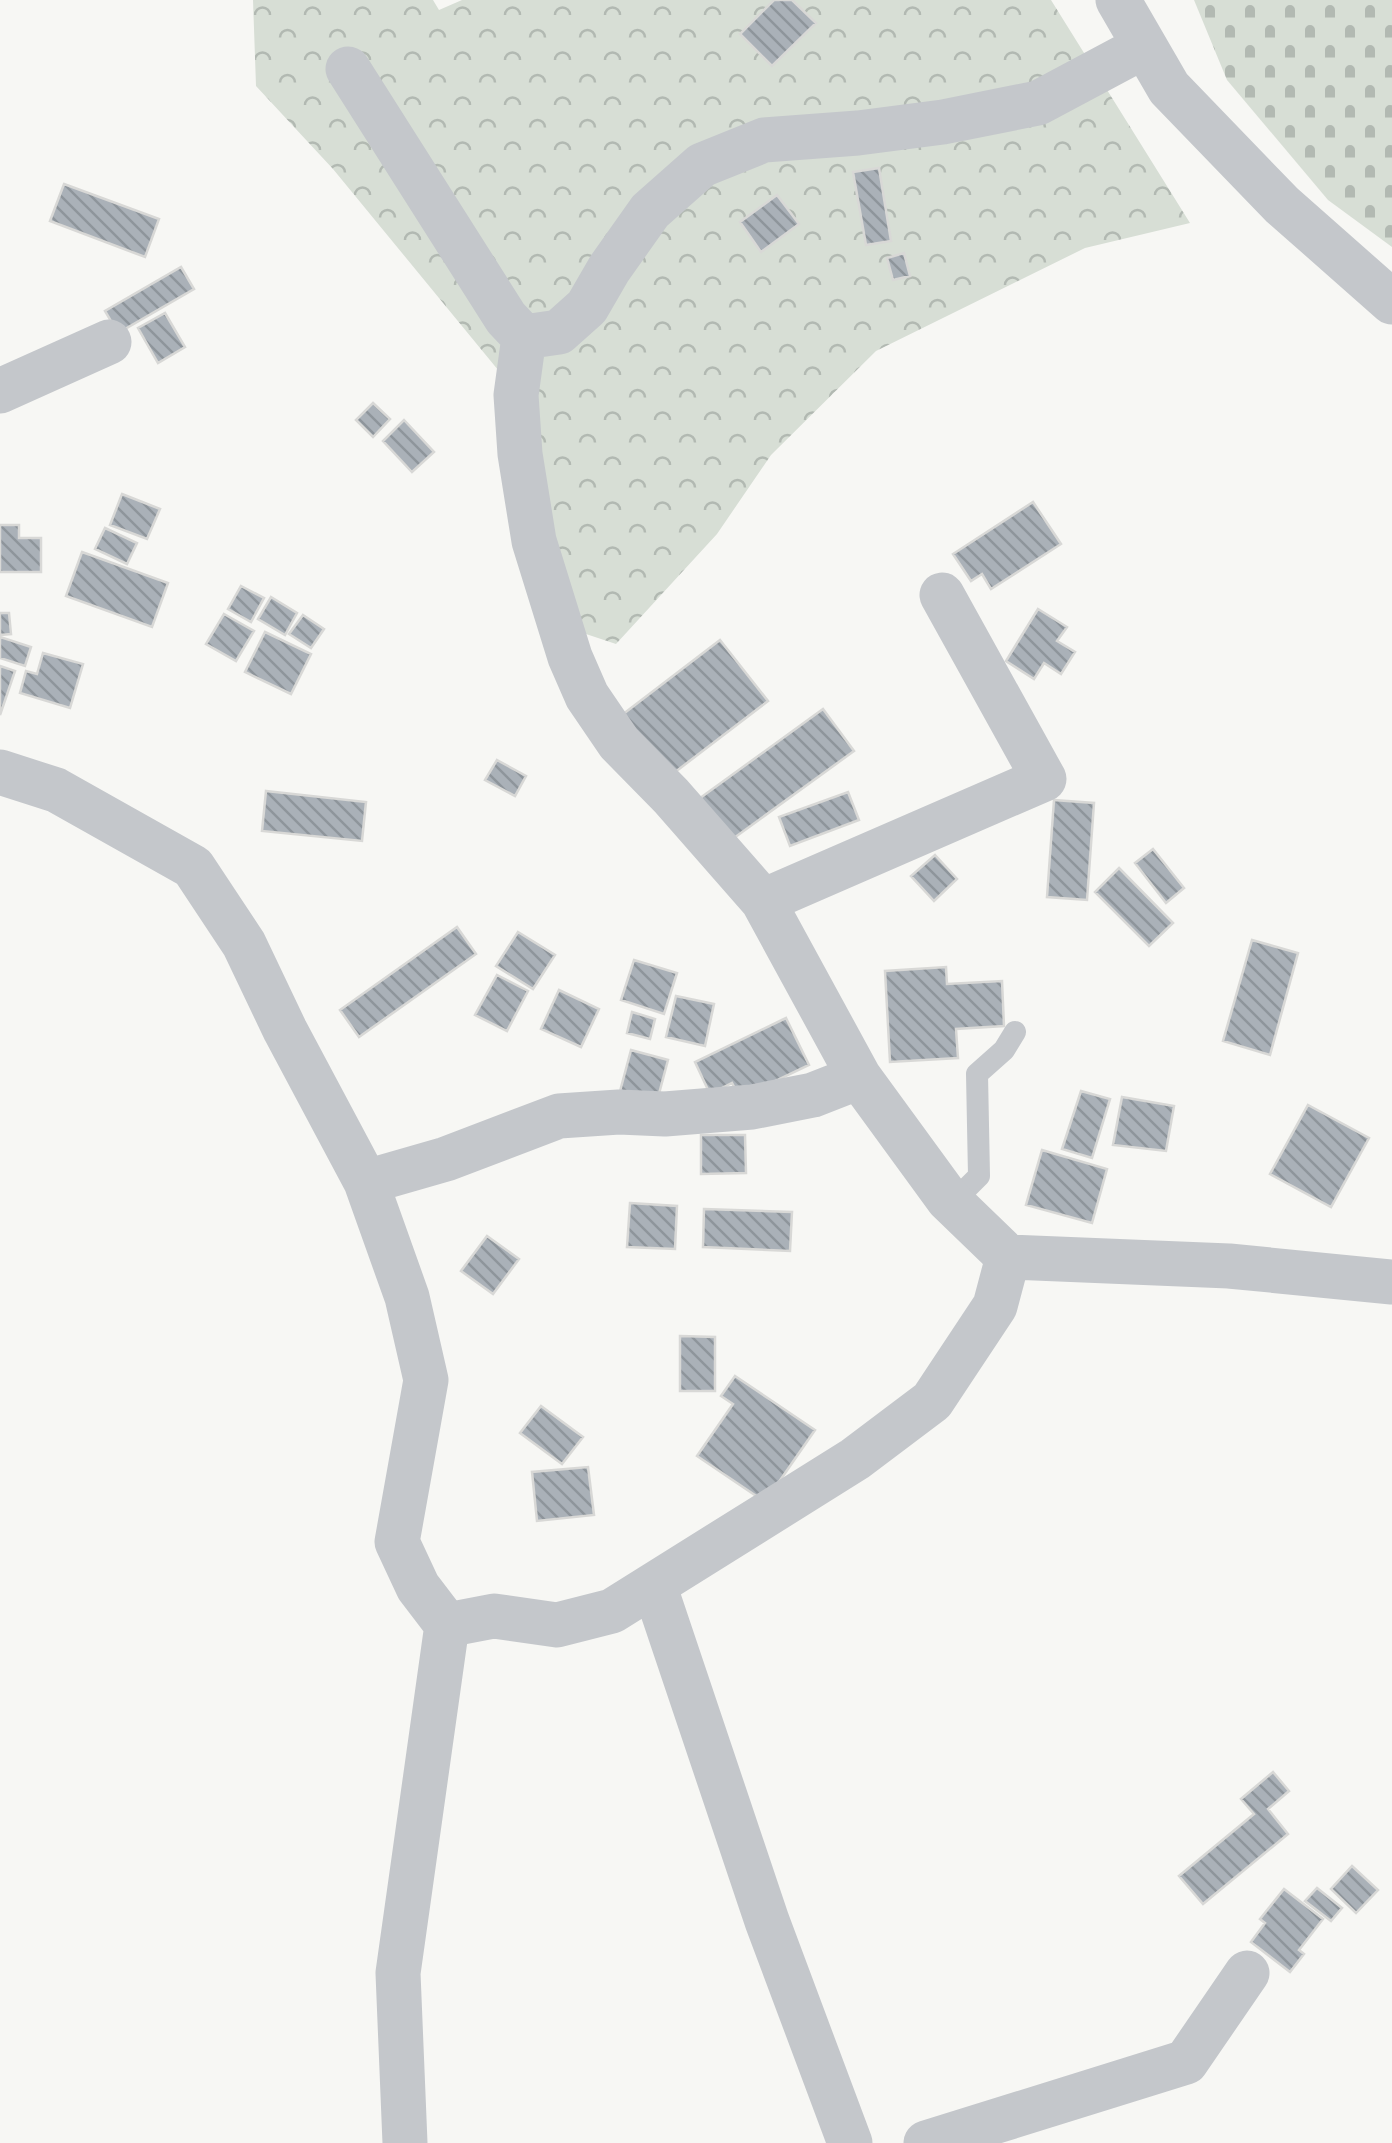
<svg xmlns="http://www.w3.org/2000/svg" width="1392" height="2143" viewBox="0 0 1392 2143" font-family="'IBM Plex Sans',sans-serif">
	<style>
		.forest { fill: url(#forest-crowns) }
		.cemetery { fill: url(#cemetery-stones) }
		.building { fill: url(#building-back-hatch); stroke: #d8d8d6; stroke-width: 2.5 }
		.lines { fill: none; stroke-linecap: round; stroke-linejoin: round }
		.service { stroke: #c4c7cb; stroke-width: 22 }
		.minor { stroke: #c4c7cb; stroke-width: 45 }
	</style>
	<defs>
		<pattern id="forest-crowns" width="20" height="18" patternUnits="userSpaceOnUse" patternTransform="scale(2.5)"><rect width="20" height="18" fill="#d7ded5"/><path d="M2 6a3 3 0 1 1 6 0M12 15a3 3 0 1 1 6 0" fill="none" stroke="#b2b9b2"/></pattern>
		<pattern id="cemetery-stones" width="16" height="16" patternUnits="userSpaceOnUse" patternTransform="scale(2.5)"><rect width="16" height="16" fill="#d7ded5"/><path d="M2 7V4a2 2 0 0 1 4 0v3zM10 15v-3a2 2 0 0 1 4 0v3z" fill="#b2b9b2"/></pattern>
		<pattern id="building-back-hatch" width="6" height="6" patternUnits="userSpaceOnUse" patternTransform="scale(2.5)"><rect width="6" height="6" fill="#aab1b8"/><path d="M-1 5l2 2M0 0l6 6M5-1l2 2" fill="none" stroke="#8e959b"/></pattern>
	</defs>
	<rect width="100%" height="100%" fill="#f7f7f4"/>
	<path class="forest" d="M253 0H433L439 10 462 0H1051L1190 223 1085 248 876 351 771 455 717 534 616 644 571 629 531 410 333 169 256 86Z"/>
	<path class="cemetery" d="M1194 0H1392V247L1328 200 1227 80Z"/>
	<path class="building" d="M774 0H792L816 23 772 66 740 34Z
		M879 168 891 241 866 245 853 172Z
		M64 184 159 219 145 257 50 221Z
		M777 195 799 224 761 252 740 222Z
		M904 253 910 276 893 280 887 258Z
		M181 267 194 289 118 333 105 311Z
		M165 313 185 347 158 363 138 328Z
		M373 403 390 419 373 437 356 420Z
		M404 420 434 452 412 472 383 441Z
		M122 494 160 509 147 539 110 525Z
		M1033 502 1061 544 991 589 982 574 971 581 953 554Z
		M0 525H19V538H41V572H0Z
		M105 528 137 543 127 564 95 549Z
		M82 552 168 583 152 627 66 596Z
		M241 586 264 598 251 622 228 609Z
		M271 597 297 613 285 635 258 619Z
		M1038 609 1067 627 1057 641 1075 652 1061 674 1044 663 1034 679 1006 661Z
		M0 613H9L11 634 0 635Z
		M224 614 254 631 236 661 206 644Z
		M303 615 324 629 311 648 289 634Z
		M265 632 311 654 291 694 245 672Z
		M0 637 31 647 25 666 0 658Z
		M720 640 768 701 666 779 618 718Z
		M43 653 83 664 70 708 20 693 26 671 37 674Z
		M0 666 15 671 0 715Z
		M823 709 854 751 727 843 696 801Z
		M497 760 526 776 515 796 485 780Z
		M266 791 366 802 362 841 262 831Z
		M848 792 859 820 790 846 779 817Z
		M1054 800 1094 803 1087 900 1047 897Z
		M1153 849 1184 888 1166 903 1135 863Z
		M935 855 957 879 934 901 911 876Z
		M1119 868 1173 923 1149 946 1095 892Z
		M457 927 476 954 359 1037 340 1010Z
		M518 932 555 955 533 989 496 966Z
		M1252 940 1298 953 1270 1055 1223 1041Z
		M634 960 677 973 664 1014 621 1000Z
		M946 967 947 984 1002 981 1004 1026 956 1029 958 1058 890 1062 885 971Z
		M497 975 528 991 507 1031 475 1015Z
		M559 990 599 1009 581 1047 541 1029Z
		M676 996 714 1004 705 1046 666 1037Z
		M632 1012 655 1019 650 1039 627 1033Z
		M786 1018 809 1065 740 1098 732 1083 710 1094 695 1062Z
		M631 1050 668 1060 656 1105 619 1095Z
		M1081 1091 1110 1099 1092 1158 1062 1149Z
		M1122 1097 1174 1106 1166 1151 1113 1145Z
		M1308 1105 1369 1138 1331 1207 1270 1174Z
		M701 1135H745L746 1173 701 1174Z
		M1042 1150 1107 1169 1092 1223 1026 1205Z
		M630 1203 677 1206 675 1249 627 1247Z
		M704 1209 792 1212 790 1251 703 1247Z
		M487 1236 519 1259 493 1294 461 1271Z
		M680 1336 715 1337V1391H680Z
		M735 1376 815 1430 765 1502 697 1456 733 1404 721 1396Z
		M541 1406 583 1437 562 1464 520 1433Z
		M588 1467 594 1515 537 1521 532 1472Z
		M1273 1772 1289 1791 1268 1809 1288 1834 1203 1904 1179 1876 1254 1814 1241 1799Z
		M1352 1866 1378 1890 1356 1913 1331 1889Z
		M1317 1888 1342 1908 1331 1921 1305 1901Z
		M1284 1889 1323 1919 1299 1950 1304 1954 1290 1972 1251 1942 1265 1923 1260 1919Z"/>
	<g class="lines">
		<path class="service" d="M948 1199 967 1188 979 1176 977 1074 1004 1050 1015 1032"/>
		<path class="minor" d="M1118 0 1169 88 1282 205 1392 302
			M348 69 506 318 524 337 559 332 587 307 609 269 650 211 702 165 764 140 858 133 943 122 1038 103 1143 47
			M524 337 516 395 520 454 534 541 570 657 587 696 619 743 671 796 763 901 859 1077 948 1199 1008 1257
			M0 391 109 342
			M0 772 56 790 193 867 244 944 285 1030 366 1182 407 1297 426 1380 397 1542 418 1587 447 1625 398 1973 405 2143
			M763 901 1044 779 942 595
			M366 1182 446 1159 559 1116 619 1112 665 1114 752 1107 813 1095 859 1077
			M654 1585 767 1921 850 2143
			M447 1625 494 1616 557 1625 612 1611 855 1459 932 1401 995 1306 1008 1257 1229 1266 1392 1282
			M926 2143 1186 2062 1247 1973"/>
	</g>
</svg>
